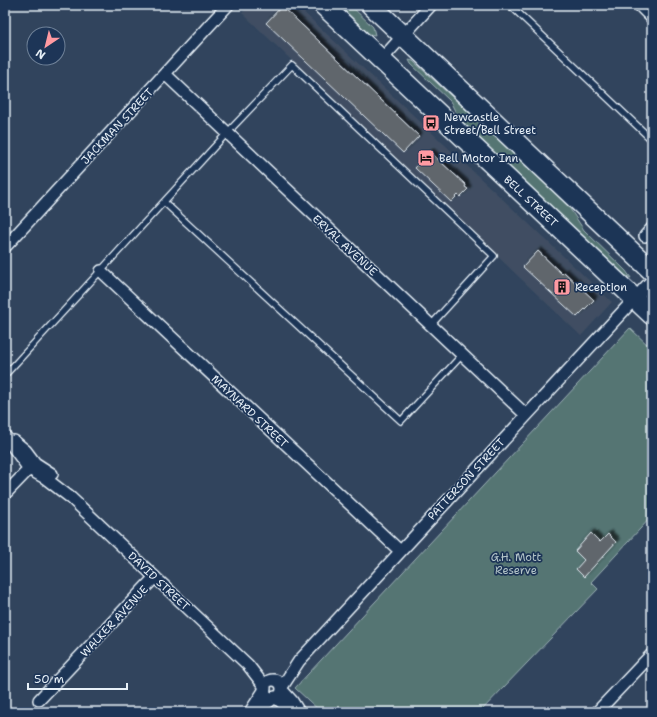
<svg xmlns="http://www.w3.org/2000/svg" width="657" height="717" viewBox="0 0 657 717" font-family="'Shantell Sans',sans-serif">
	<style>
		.built { fill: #3f4e62 }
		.green { fill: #547473; stroke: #9eb2b6 }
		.building { fill: #61666c; stroke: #e8f1f8; filter: url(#shadow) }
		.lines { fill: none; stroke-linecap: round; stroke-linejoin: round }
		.service-casing { stroke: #e8f1f8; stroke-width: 8 }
		.minor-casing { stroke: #e8f1f8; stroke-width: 14 }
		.trunk-casing { stroke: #e8f1f8; stroke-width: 22 }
		.service { stroke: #1d3557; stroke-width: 5.5 }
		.minor { stroke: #1d3557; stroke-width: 11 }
		.trunk { stroke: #1d3557; stroke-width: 19 }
		.labels { text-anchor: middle; stroke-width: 3.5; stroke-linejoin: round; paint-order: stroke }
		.poi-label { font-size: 11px; fill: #e8f1f8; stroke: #1d3557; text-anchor: start }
		.street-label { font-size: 11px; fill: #e8f1f8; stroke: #1d3557 }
		.park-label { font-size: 11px; fill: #b4c5c9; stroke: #1d3557 }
	</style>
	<defs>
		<filter id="shadow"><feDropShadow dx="3.5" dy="-3.5" stdDeviation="1" flood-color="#0009"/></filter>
	</defs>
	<rect width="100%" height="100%" fill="#31445d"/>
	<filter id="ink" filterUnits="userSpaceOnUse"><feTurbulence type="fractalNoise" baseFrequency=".025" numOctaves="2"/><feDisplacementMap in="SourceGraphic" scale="8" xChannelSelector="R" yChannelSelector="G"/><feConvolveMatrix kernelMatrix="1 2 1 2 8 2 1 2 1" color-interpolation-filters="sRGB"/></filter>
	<g filter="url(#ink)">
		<path class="built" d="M250 5H296L612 302 581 336 242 13Z"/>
		<path class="green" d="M339 5H350L373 27 375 35 369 34Z
			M409 60 413 61 564 200 584 230 626 271 631 278 622 274 460 121 450 101 411 64Z
			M630 328 652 349V516L591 582 598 589 480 712H321L295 688Z"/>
		<path class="building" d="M282 6 419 136 403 153 266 23Z
			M430 152 466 185 465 187 468 189 460 197 458 195 451 202 415 168Z
			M538 251 562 274 564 272 594 300 577 317 523 267Z
			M591 533 600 542 608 534 616 542 584 577 576 569 584 560 575 551Z"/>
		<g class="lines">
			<g class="service-casing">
				<path id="service" d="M510 5 652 140
					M164 202 401 421 462 355
					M5 375 227 133 292 65 494 256 431 325"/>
			</g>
			<g class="minor-casing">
				<path id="minor" d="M639 5 652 18
					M381 60 431 5
					M165 74 526 415
					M645 236 652 228
					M5 247 228 5
					M101 271 400 551
					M5 436 29 469 45 478 71 498 248 665 265 687
					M14 441 26 451 35 463 52 474
					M5 494 34 464
					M264 689a9 9 0 1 1 18 0a9 9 0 1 1-18 0Z
					M282 687 299 661 652 280
					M282 690 292 701 299 712
					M275 697 287 707 295 712
					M39 700 155 577
					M250 712 265 689
					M256 712 274 698
					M597 712 652 654"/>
			</g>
			<g class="trunk-casing">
				<path id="trunk" d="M323 5 652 315
					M371 5 652 271"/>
			</g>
			<use href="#service" class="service"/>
			<use href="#minor" class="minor"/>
			<use href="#trunk" class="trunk"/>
		</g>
	</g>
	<defs>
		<g id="bus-square" transform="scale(0.9)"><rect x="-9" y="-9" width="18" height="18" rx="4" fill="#ff9aa2" stroke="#1d3557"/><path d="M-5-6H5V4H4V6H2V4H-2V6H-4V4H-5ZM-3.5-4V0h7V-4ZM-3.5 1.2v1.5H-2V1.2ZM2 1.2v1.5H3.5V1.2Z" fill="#111"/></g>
		<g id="hotel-square" transform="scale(0.9)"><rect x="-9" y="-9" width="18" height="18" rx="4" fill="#ff9aa2" stroke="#1d3557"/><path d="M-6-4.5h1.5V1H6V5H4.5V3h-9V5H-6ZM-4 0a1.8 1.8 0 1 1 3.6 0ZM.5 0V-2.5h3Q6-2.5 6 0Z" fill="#111"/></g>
		<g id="building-square" transform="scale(0.9)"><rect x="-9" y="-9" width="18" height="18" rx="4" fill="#ff9aa2" stroke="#1d3557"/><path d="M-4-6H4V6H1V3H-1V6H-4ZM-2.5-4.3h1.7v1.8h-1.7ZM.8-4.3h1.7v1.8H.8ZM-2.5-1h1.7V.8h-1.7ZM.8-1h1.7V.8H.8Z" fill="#111"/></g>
	</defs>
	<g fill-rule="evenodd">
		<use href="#bus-square" x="431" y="123"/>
		<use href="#hotel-square" x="426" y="158"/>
		<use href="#building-square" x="562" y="287"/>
	</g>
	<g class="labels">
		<g class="poi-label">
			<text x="444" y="121">Newcastle<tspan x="444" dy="13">Street/Bell Street</tspan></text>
			<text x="439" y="162">Bell Motor Inn</text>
			<text x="575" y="291">Reception</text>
		</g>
		<g class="street-label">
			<text transform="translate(117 126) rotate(-47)" y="4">JACKMAN STREET</text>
			<text transform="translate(531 201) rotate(43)" y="4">BELL STREET</text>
			<text transform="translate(345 245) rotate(43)" y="4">ERVAL AVENUE</text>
			<text transform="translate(250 411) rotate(43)" y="4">MAYNARD STREET</text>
			<text transform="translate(466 479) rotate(-47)" y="4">PATTERSON STREET</text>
			<text transform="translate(159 581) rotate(43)" y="4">DAVID STREET</text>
			<text transform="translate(114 621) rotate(-47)" y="4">WALKER AVENUE</text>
		</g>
		<g class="park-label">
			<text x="516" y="561">G.H. Mott<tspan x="516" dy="13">Reserve</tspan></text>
		</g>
	</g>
	<rect width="657" height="717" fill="none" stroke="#1d3557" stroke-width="20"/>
	<rect x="10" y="10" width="637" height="697" fill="none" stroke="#e8f1f8" stroke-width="1.5" filter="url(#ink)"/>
	<g transform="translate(46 46) rotate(215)"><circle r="19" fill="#1d3557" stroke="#6e8097"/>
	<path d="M0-3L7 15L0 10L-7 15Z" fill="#ff9aa2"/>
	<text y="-6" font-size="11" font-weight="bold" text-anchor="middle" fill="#e8f1f8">N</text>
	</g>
	<path d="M28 683v6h99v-6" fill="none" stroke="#e8f1f8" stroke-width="2"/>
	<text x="34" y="683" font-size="12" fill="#e8f1f8" stroke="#1d3557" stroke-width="3" paint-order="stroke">50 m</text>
</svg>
